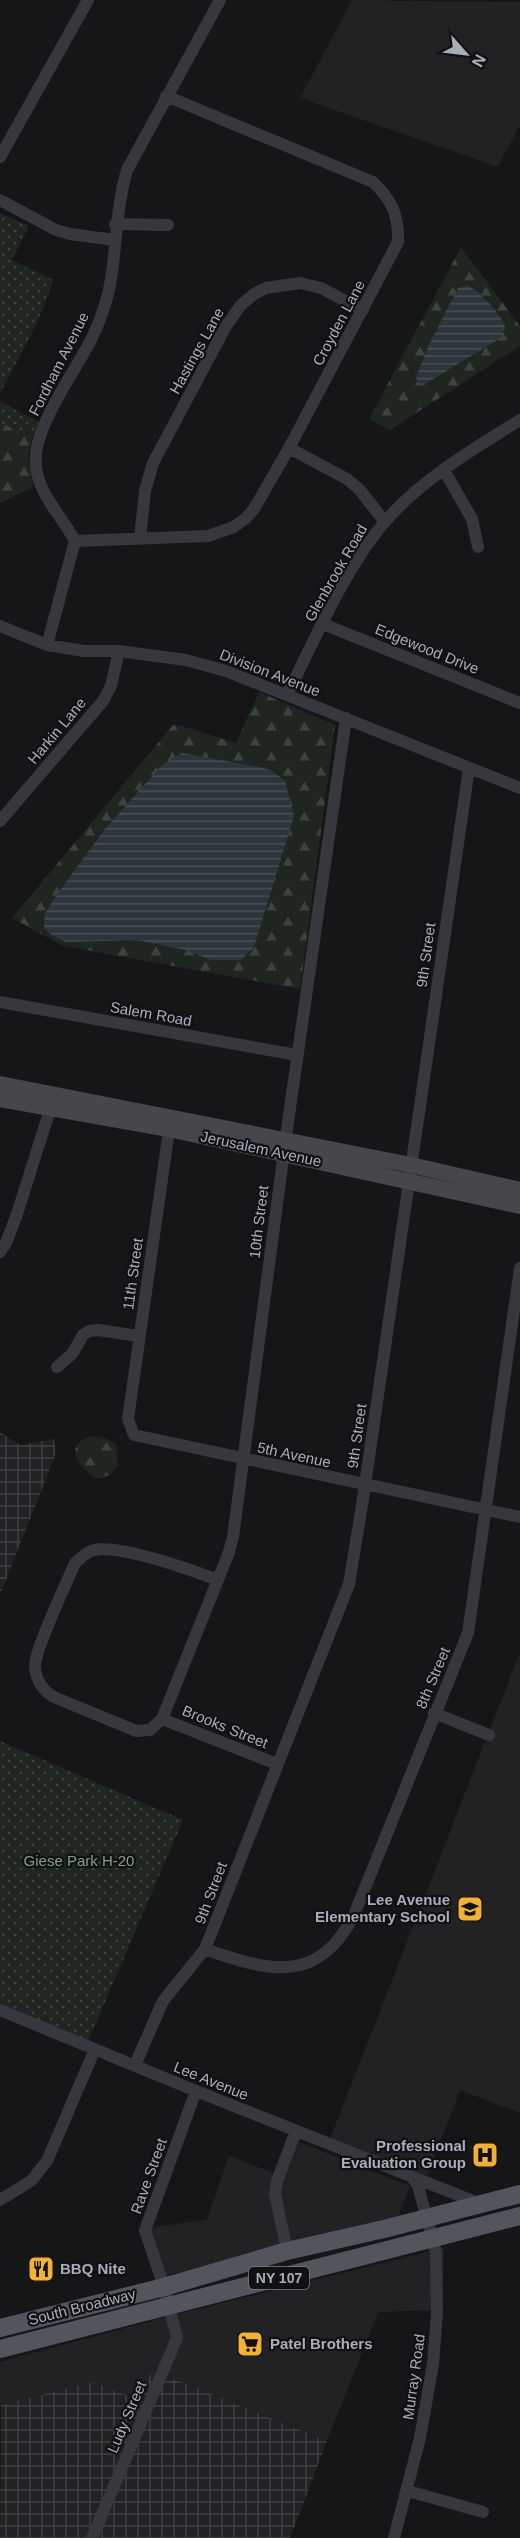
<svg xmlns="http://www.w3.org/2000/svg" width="520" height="2538" viewBox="0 0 520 2538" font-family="Helvetica,sans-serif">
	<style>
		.built { fill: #222225 }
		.industrial { fill: url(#industrial-grid) }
		.forest { fill: url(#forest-firs) }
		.park { fill: url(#park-dots) }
		.water { fill: url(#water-rules) }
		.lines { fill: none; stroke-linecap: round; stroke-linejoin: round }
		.street { stroke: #37383d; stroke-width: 12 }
		.secondary { stroke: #45474d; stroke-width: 16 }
		.primary { stroke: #53555c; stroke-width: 18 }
		.labels { text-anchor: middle; stroke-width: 4.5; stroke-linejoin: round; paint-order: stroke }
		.shield { fill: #111113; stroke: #7b7e86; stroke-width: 1.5 }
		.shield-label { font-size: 14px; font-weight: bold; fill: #a8adb8 }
		.street-label { font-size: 15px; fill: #a8adb8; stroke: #111113 }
		.park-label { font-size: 15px; fill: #7fa381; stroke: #111113 }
		.poi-label { font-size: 15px; font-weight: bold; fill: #a8adb8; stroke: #111113; text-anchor: end }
	</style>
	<defs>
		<pattern id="industrial-grid" width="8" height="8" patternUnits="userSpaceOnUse" patternTransform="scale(1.5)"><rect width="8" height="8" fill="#222225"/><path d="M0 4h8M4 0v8" fill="none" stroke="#3f3f43"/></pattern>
		<pattern id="forest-firs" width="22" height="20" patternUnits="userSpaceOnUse" patternTransform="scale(1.5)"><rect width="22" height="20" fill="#1e261f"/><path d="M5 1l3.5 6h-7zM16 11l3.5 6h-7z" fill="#3c433d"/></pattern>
		<pattern id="park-dots" width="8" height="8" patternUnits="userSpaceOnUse" patternTransform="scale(1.5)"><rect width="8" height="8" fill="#1e261f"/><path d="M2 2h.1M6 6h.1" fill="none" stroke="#3c433d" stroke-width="1.8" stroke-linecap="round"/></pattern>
		<pattern id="water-rules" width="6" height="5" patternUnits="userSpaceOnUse" patternTransform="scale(1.5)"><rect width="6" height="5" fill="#2c353c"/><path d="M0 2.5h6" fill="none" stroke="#485056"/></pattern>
	</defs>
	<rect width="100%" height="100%" fill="#161618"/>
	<path class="built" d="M352 0 520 2V125L498 167 300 98Z
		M520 1652V2113L460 2090 427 2176 330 2139Z
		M299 2142 410 2186 397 2219 164 2276 150 2228 207 2219 229 2156 284 2177Z
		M444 2248 442 2310 378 2312 327 2441 152 2370 139 2400 94 2382 0 2407V2362L166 2317Z"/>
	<path class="industrial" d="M0 1432 20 1445 54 1439 56 1453 0 1595Z
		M152 2370 327 2441 290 2538H0L1 2405 94 2382 139 2400Z"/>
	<path class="forest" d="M461 247 520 326V346L390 430 369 419Z
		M0 423 33 435 28 455 33 487 0 503Z
		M259 692 335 725 300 989 63 946 12 918 173 725 182 726 236 743Z
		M91 1436 107 1439 116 1444 118 1465 110 1475 97 1479C79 1467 61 1447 91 1436Z"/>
	<path class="park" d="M0 213 29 226 12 260 53 280C41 320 20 356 0 393Z
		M0 401 39 422 33 435 0 423Z
		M0 1741 183 1820 86 2046 0 2009Z"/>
	<path class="water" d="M468 285C485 297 496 308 505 326L502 337 425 384 418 383 416 377 428 347 458 288Z
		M182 753 259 767 271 770 285 781 294 816 254 947 241 960H211L186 950 137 940 66 942 53 936 44 928 45 914 53 900 104 830 163 764Z"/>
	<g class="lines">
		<path class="street" d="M0 157 88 0
			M0 200 56 230 70 234 114 240
			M115 224 168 225
			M289 448 347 479 359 489 385 522
			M444 470 472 519 478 547
			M140 538 145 491 153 463 226 326 241 305 254 294 266 288 300 283 321 288 363 310
			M75 541 208 536 234 527 246 518 254 509 289 448 398 242C399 216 392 200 373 182L166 96
			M323 624 520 703
			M0 626 47 645 84 651H119L186 660 226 671 520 788
			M47 645 75 541C60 513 33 490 36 455 38 422 75 371 91 340 100 321 108 300 111 279 117 241 116 208 127 170L220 0
			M287 695C315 639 343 572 383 524 420 480 472 450 520 420
			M0 821 103 701 111 686 119 651
			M0 1002 297 1055
			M170 1123 128 1419 134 1435 520 1517
			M0 1252 6 1243 17 1214 53 1100
			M57 1367 72 1354 83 1335 89 1331 98 1330 139 1336
			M218 1580C191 1570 121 1545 94 1550 86 1552 81 1558 75 1563 67 1582 34 1651 35 1667 36 1680 43 1691 54 1697L136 1731 150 1730 162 1719 229 1552 233 1537 287 1129 346 718
			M434 1713 489 1735
			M162 1719 277 1764
			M205 1949C267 1971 318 1986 354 1915L468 1633 520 1268
			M0 2010 196 2091 481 2204
			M135 2065 163 2001 205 1949 349 1584 363 1499 469 768
			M0 2200 31 2181 47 2161 95 2049
			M287 2251 275 2194 277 2181 296 2131
			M408 2491 483 2512
			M92 2538 177 2338 164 2287 145 2230 196 2091
			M394 2538 420 2438 433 2364 437 2314 436 2252 418 2186 412 2177"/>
		<path class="secondary" d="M0 1084 411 1165 520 1190
			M0 1099 169 1129 520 1206"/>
		<path class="primary" d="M0 2328 164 2287 287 2251 384 2229 520 2194
			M0 2349 520 2216"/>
	</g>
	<defs>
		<g id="school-square" transform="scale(1.35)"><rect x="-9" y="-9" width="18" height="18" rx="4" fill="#f2b134" stroke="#111113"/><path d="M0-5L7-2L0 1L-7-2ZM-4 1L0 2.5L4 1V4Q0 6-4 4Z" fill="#111"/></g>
		<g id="hospital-square" transform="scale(1.35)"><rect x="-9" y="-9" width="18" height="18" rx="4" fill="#f2b134" stroke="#111113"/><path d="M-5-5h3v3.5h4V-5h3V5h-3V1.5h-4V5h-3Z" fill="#111"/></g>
		<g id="restaurant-square" transform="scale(1.35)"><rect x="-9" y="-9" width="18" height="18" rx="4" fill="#f2b134" stroke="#111113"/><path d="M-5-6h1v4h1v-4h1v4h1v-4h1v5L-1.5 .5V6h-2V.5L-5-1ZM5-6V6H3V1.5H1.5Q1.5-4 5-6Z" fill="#111"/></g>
		<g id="supermarket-square" transform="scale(1.35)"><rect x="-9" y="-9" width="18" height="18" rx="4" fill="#f2b134" stroke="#111113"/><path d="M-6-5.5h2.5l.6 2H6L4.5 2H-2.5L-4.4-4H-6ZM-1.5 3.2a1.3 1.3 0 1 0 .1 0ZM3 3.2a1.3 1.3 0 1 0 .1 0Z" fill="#111"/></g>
	</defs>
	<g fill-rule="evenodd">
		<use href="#school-square" x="470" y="1909"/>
		<use href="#hospital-square" x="485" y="2155"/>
		<use href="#restaurant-square" x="41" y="2269"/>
		<use href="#supermarket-square" x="250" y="2344"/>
	</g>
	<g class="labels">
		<rect class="shield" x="249" y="2267" width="60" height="22" rx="4.5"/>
		<g class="shield-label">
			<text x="279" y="2283">NY 107</text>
		</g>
		<g class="street-label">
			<text transform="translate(339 323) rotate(-62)" y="5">Croyden Lane</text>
			<text transform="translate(197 351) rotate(-61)" y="5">Hastings Lane</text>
			<text transform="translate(59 364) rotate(-63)" y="5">Fordham Avenue</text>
			<text transform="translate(336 573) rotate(-60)" y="5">Glenbrook Road</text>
			<text transform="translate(427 649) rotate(22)" y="5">Edgewood Drive</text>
			<text transform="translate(270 673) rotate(21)" y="5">Division Avenue</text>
			<text transform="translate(57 731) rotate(-50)" y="5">Harkin Lane</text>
			<text transform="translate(426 955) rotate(-82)" y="5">9th Street</text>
			<text transform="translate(151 1014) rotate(10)" y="5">Salem Road</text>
			<text transform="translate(261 1149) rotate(12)" y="5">Jerusalem Avenue</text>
			<text transform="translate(259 1222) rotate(-83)" y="5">10th Street</text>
			<text transform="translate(133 1274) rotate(-82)" y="5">11th Street</text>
			<text transform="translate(357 1436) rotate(-82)" y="5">9th Street</text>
			<text transform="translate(294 1455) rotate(12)" y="5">5th Avenue</text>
			<text transform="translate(433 1678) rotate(-67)" y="5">8th Street</text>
			<text transform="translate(225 1727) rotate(22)" y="5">Brooks Street</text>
			<text transform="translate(211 1893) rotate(-69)" y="5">9th Street</text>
			<text transform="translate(211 2081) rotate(22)" y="5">Lee Avenue</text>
			<text transform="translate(149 2176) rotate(-70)" y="5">Rave Street</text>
			<text transform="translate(82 2307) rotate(-14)" y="5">South Broadway</text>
			<text transform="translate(414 2377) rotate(-82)" y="5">Murray Road</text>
			<text transform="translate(127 2417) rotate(-67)" y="5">Ludy Street</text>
		</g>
		<g class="park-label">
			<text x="79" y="1866">Giese Park H-20</text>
		</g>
		<g class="poi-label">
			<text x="450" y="1905">Lee Avenue<tspan x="450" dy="17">Elementary School</tspan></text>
			<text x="466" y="2151">Professional<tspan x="466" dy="17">Evaluation Group</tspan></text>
			<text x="60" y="2274" text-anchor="start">BBQ Nite</text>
			<text x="270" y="2349" text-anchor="start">Patel Brothers</text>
		</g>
	</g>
	<g transform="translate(466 54) rotate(118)" stroke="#111113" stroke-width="4.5" paint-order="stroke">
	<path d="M0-4.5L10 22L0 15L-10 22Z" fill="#a8adb8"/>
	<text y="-9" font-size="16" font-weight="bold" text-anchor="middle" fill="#a8adb8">N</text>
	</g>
</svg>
